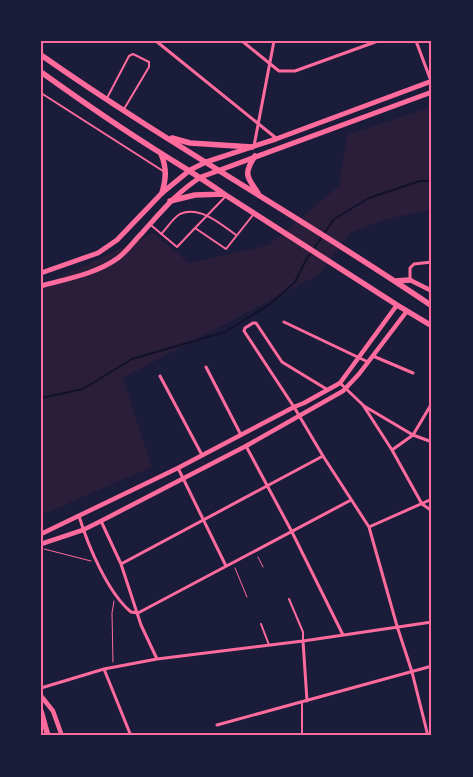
<svg xmlns="http://www.w3.org/2000/svg" width="473" height="777" viewBox="0 0 473 777" font-family="Cabin,sans-serif">
	<style>
		.green { fill: #2a1e3b }
		.lines { fill: none; stroke-linecap: round; stroke-linejoin: round }
		.stream { stroke: #12122b; stroke-width: 2 }
		.path { stroke: #ff6b9d; stroke-width: 1 }
		.service { stroke: #ff6b9d; stroke-width: 2 }
		.minor { stroke: #ff6b9d; stroke-width: 3 }
		.tertiary { stroke: #ff6b9d; stroke-width: 4.5 }
		.secondary { stroke: #ff6b9d; stroke-width: 5 }
		.primary { stroke: #ff6b9d; stroke-width: 5.5 }
		.neatline { fill: none; stroke: #ff6b9d; stroke-width: 2 }
	</style>
	<rect width="100%" height="100%" fill="#1b1b3a"/>
	<path class="green" d="M432 107V209L383 220 350 233 318 275 123 378 152 467 41 515V286L153 233 189 263 269 245 339 186 347 135Z"/>
	<g class="lines">
		<path class="stream" d="M41 398 83 389 132 359 225 332 270 304 295 282 306 260 334 219 369 198 420 181H432"/>
		<path class="path" d="M44 549 91 561
			M258 557 263 567
			M235 568 247 597
			M113 662 112 613 114 601"/>
		<path class="service" d="M41 93 163 171
			M107 98 129 56 133 54 149 62V67L124 109
			M152 226 177 247 195 228 226 249 253 215
			M195 228 225 197
			M161 234C167 228 173 218 180 214 200 205 222 225 236 235
			M41 237H42
			M289 599 303 632V641
			M261 624 269 645
			M302 702V736"/>
		<path class="minor" d="M156 41 276 138
			M242 41 279 71H295L378 41
			M416 41 431 81
			M254 146 274 41
			M410 280V268L414 264 432 262
			M284 322 368 362
			M373 356 413 373
			M206 367 241 435
			M160 376 202 455
			M340 383 363 405 392 450 422 504 432 511
			M328 390 282 362 256 323H253L245 328 244 331 294 407 323 456 369 527 397 626 412 672 428 736
			M364 406 413 435 432 442
			M246 446 292 532 343 635
			M392 450 413 435 432 403
			M178 468 226 566
			M79 516C88 546 108 593 131 612L138 613 351 500
			M101 521 121 564 141 625 157 659
			M369 527 432 499
			M121 564 323 456
			M303 641 307 701
			M104 669 131 736
			M41 688 104 669 157 659 303 641 432 622
			M217 725 432 666"/>
		<path class="tertiary" d="M410 280 432 291
			M41 534 178 468 294 407 304 403 340 383 397 305
			M41 544 83 530 101 521 246 446 343 391 359 374 407 311
			M41 696 53 711 62 736"/>
		<path class="secondary" d="M41 273 98 253 117 240 162 193 190 170 206 162 276 139 432 81
			M41 286C66 279 96 274 118 258 127 251 134 241 142 233 161 212 177 192 201 177L432 92"/>
		<path class="primary" d="M41 55C168 144 304 219 432 306
			M41 72C80 100 119 127 159 152 181 166 203 179 224 194L397 305 432 326
			M172 138 190 143 252 147
			M161 154C167 168 166 179 162 193
			M255 156C243 174 247 177 258 193
			M170 201 195 195 224 194
			M395 281 410 280
			M41 711 48 736"/>
	</g>
	<rect width="473" height="777" fill="none" stroke="#1b1b3a" stroke-width="85"/>
	<rect x="42" y="42" width="388" height="692" class="neatline"/>
</svg>
